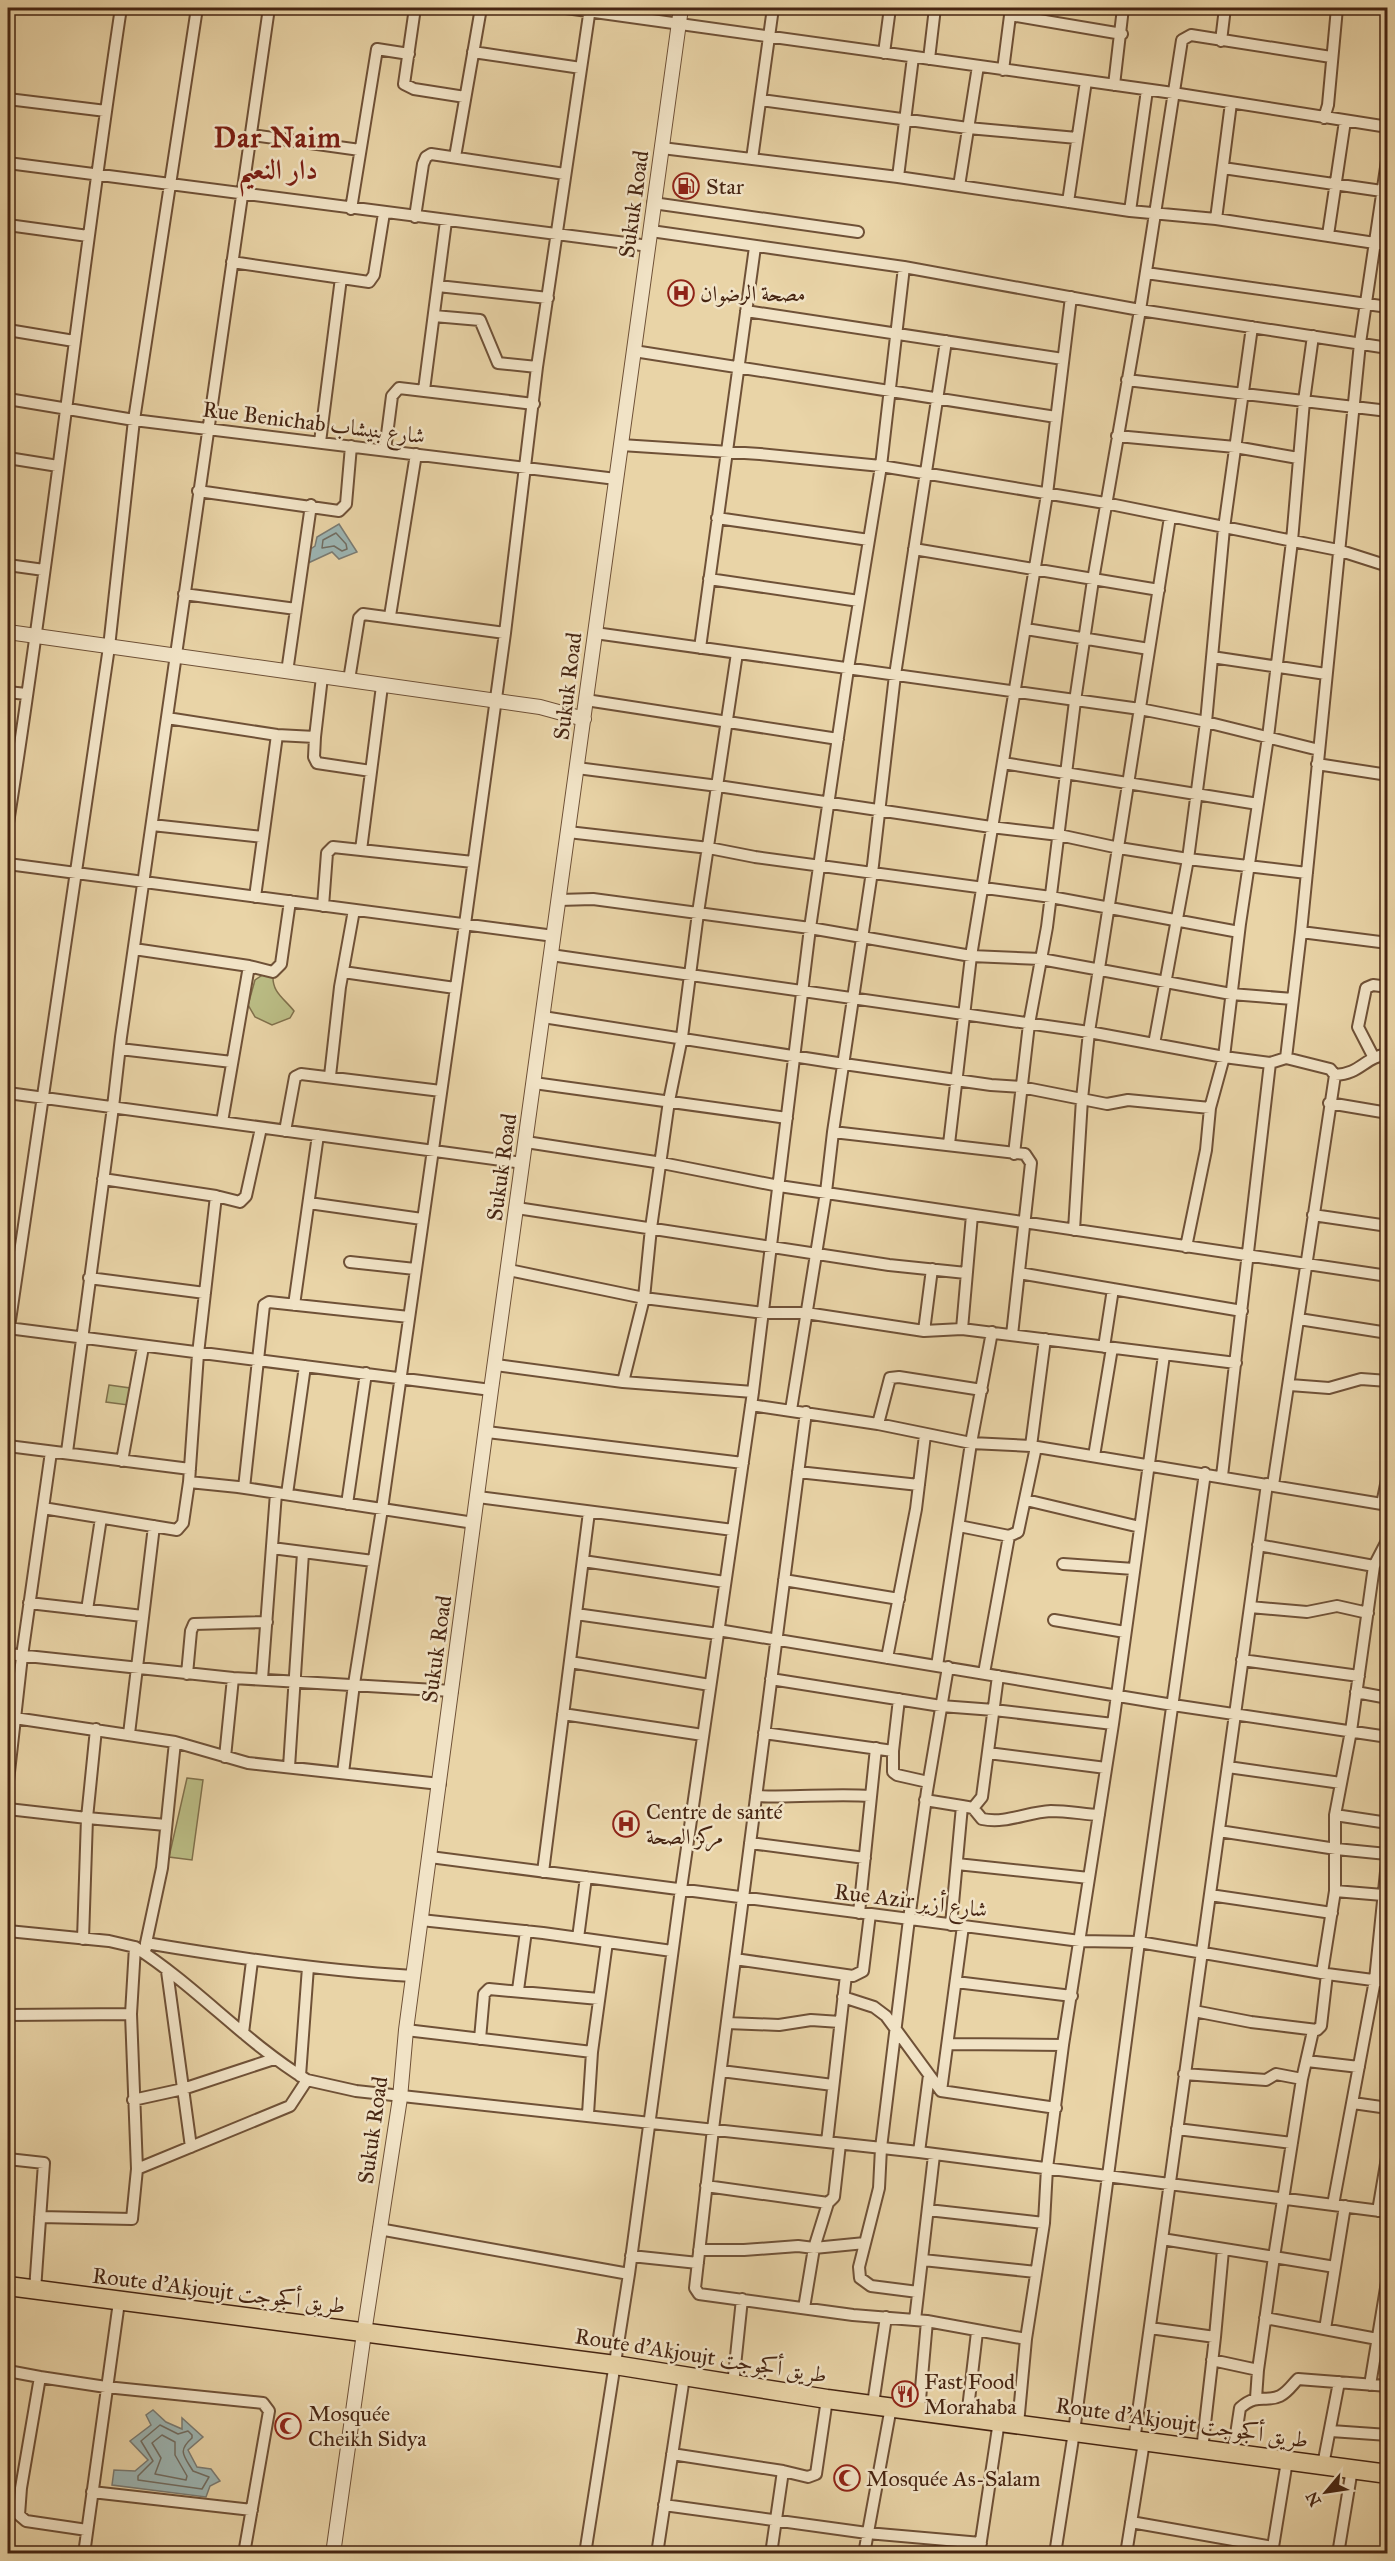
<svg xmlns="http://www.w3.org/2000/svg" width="1395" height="2561" viewBox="0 0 1395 2561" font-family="'IM FELL Great Primer',Amiri,serif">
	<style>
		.green { fill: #babc84; stroke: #80704b; stroke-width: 1.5 }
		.water { fill: #9cb5b3; stroke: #7a7b73; stroke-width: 1.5 }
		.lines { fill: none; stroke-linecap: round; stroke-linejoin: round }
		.shore { stroke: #716d62; stroke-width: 1.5 }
		.minor-casing { stroke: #6f5137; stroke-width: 14 }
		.tertiary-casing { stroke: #6f5137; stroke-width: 16 }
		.trunk-casing { stroke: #462512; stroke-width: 21 }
		.minor { stroke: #f1e3c6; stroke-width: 10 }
		.tertiary { stroke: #f1e3c6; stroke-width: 14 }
		.trunk { stroke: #e9d4a7; stroke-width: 18 }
		.labels { text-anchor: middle; stroke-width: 5; stroke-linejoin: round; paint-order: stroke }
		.poi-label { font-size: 22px; fill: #462512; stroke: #f1e3c6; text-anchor: start }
		.street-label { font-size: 22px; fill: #462512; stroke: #f1e3c6 }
		.district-label { font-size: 28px; font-weight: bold; letter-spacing: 1.5px; fill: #7a1f14; stroke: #f1e3c6 }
	</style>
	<rect width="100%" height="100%" fill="#e9d4a7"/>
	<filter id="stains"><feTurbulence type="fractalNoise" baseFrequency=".00333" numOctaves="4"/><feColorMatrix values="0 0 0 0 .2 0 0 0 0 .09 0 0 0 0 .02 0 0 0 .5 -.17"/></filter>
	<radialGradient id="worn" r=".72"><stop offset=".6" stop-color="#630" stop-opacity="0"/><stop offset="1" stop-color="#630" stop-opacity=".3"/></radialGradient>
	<path class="green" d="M264 974 273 975C272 993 284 998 294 1011L290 1018 272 1025 255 1017 248 1005 255 980Z
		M109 1385 130 1388 128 1405 106 1402Z
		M187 1778 203 1780 192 1860 169 1857Z"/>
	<path class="water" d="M339 524 357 552 339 559 332 552 306 564V552L315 546 317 537Z
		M153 2410 166 2422 182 2429V2418L203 2437 188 2450 197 2467 211 2469 220 2481 210 2486 206 2497 112 2485 114 2470 135 2471 148 2460 130 2441 151 2425 146 2415Z"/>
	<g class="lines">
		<path class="shore" d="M336 533 346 544 347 549 342 551 334 546 322 548 323 540Z
			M160 2425 178 2434 188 2431 192 2435V2438C177 2451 184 2456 193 2471L209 2477 202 2489 138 2480V2476L153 2461 141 2441Z
			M162 2435 175 2442V2455L187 2476 186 2480 155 2474 161 2458 152 2443Z"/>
		<g class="minor-casing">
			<path id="minor" d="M415 8 404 84 414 89 465 97
				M566 8 1173 93 1388 127
				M8 14 9 8
				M1010 15 1122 34
				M1221 41 1225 8
				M473 52 581 68
				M884 53 890 8
				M929 59 935 8
				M1003 70 1011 8
				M1114 85 1123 8
				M8 99 106 111
				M761 100 968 128 1077 138
				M1324 118 1328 105 1337 8
				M252 135 360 150
				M662 148 898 177 1130 211 1216 219 1388 245
				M455 157 481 8
				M752 159 773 8
				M8 163 649 246
				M1223 168 1382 191
				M898 177 913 57
				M959 186 978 66
				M1068 202 1086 81
				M653 203 858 232
				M351 209 377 49 409 54
				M1130 211 1147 90
				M415 217 423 164 426 157 431 154 565 174
				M1216 219 1231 103
				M8 225 88 236
				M651 231 904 267 1140 310 1388 348
				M1328 235 1345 121
				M232 262 369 282 374 275 384 213
				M1146 273 1388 307
				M438 286 548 298
				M746 311 1063 359
				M434 316 480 320 498 363 537 367
				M1252 327 1224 528 1206 722 1188 859 1307 873
				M8 330 74 341
				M634 351 1056 417
				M1127 380 1388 411
				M424 390 446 221
				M8 399 134 420 616 479
				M1117 436 1235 447 1298 458
				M320 442 341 278
				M621 445 760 454 881 466 1105 503 1338 550 1388 566
				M385 450 392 396 399 388 534 404
				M8 458 58 466
				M198 491 339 511 346 504 351 446
				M717 518 869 540
				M914 549 1159 590
				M8 565 44 570
				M709 579 859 601
				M184 594 296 609
				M390 616 416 454
				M1026 629 1149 649
				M595 633 1140 709 1206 722 1319 750
				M700 648 755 247
				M1212 657 1326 674
				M287 672 311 505
				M349 680 359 618 363 614 505 633
				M8 692 26 694
				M586 700 838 739
				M167 718 277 735 315 737 322 677
				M315 737 314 757 317 763 371 771
				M1003 763 1258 804
				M1317 764 1388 775
				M577 768 718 786 991 827 1059 835 1119 848 1188 859 1154 1044
				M8 823C51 552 80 279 121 8
				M152 825 263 837
				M568 832 709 848 755 857 1051 897 1239 932
				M361 850 382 686
				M8 864 554 936
				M255 897 277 735
				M559 900 593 899 810 928 971 956 1041 959 1231 994 1293 999
				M323 906 327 853 333 847 473 862
				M1301 932 1388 943
				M134 949 249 966 273 972 281 964 290 901
				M551 955 1089 1032 1224 1057 1270 1063 1286 1058 1330 1069 1335 1075C1361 1074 1364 1057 1388 1054
				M343 972 455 988
				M543 1017 844 1064 991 1085 1021 1087 1107 1104 1128 1100 1210 1108
				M120 1049 232 1062
				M1286 1058 1301 932 1360 343 1388 154
				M1374 1058 1358 1027 1366 988 1373 985 1388 987
				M330 1076 340 987 354 910
				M534 1083 787 1118
				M8 1093 523 1163
				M1329 1103 1388 1113
				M222 1122 249 966
				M285 1131 295 1077 301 1074 441 1091
				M833 1132 1025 1154 1031 1163 1012 1335
				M526 1142 662 1163 779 1186 1388 1276
				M949 1144 971 956 1047 494 1071 297
				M1014 1154 1029 1024 1047 927 1075 701 1093 580 1140 310 1182 40 1191 35 1331 57
				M103 1179 216 1196 240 1202 246 1196 261 1128
				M216 1196 198 1354 189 1482 238 1487 474 1523
				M309 1203 422 1219
				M517 1208 889 1265 966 1273
				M1313 1215 1388 1226
				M1074 1230 1082 1099 1089 1032 1170 517
				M1186 1247 1206 1150 1210 1108 1224 1057 1240 924 1268 737 1292 541 1304 401 1313 336
				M350 1262 415 1269
				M509 1270 644 1298 764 1313H806L924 1331 962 1329 1236 1363
				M1019 1273 1242 1311
				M89 1278 205 1293
				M294 1305 318 1135
				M1299 1319 1388 1333
				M8 1328 491 1390
				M962 1329 972 1215
				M924 1331 932 1269
				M8 1334 109 647 134 420 197 8
				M1104 1347 1113 1289
				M496 1365 623 1382 753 1392 681 1889 629 2274 585 2554
				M623 1382 644 1298 651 1228 669 1101 682 1037 698 913 737 653
				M1290 1385 1329 1388 1361 1379 1388 1381
				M753 1392 810 928 848 669 881 466 904 267
				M751 1405 878 1424 971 1443 1031 1446 1388 1505
				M791 1410 826 1192 833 1132 873 865 895 675 946 341
				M806 1412 713 2129 695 2288 699 2294 853 2315 927 2321 1026 2339
				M878 1424 890 1378 899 1377 982 1390
				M487 1432 743 1463
				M8 1446 190 1469
				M1031 1446 1045 1339
				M67 1452 113 1107 121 1037 269 8
				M1094 1456 1112 1348
				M122 1461 143 1347
				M798 1472 919 1485
				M1222 1476 1270 1063
				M1273 1485 1335 1075
				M244 1488 264 1305 269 1302 409 1317
				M287 1494 305 1366
				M478 1497 733 1530
				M1026 1500 1140 1527
				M347 1504 366 1373
				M1382 1504 1388 1475
				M43 1508 177 1530 183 1523 189 1482
				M959 1526 1009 1536 1018 1532 1036 1447
				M1258 1545 1374 1566
				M272 1548 373 1561
				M583 1561 725 1582
				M1063 1564 1134 1569
				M784 1580 899 1599
				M29 1603 143 1616
				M1250 1607 1307 1612 1337 1606 1368 1613
				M87 1610 101 1518
				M576 1614 718 1634
				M1054 1620 1125 1632
				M718 1630 1173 1705 1388 1737
				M8 1654 233 1678 452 1691
				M887 1658 916 1509 925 1435
				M1242 1660 1359 1676
				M570 1662 710 1685
				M937 1666 971 1443 992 1332
				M984 1673 1009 1536
				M187 1674 191 1631 194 1624 267 1622
				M262 1679 276 1493
				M771 1679 941 1706 994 1710 1113 1724
				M1356 1692 1388 1698
				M563 1714 703 1735
				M8 1717 175 1742
				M96 1729 87 1818 166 1825
				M764 1733 893 1751 899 1699
				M129 1734 154 1526
				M893 1751V1772L897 1775 928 1782
				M988 1753 1106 1768
				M225 1757 233 1678
				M289 1767 303 1553
				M1228 1767 1341 1783
				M343 1773 354 1684 382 1509 465 924 505 633 537 367 590 8
				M8 1781 22 1656 51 1452
				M756 1796C795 1798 833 1793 871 1796
				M925 1800 962 1806
				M973 1808 982 1819C1007 1824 1027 1812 1051 1811 1067 1811 1083 1814 1099 1815
				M8 1809 87 1818 83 1939
				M1335 1815 1388 1823
				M1219 1831 1336 1849 1387 1854
				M750 1843 865 1858
				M430 1857 1080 1941 1139 1942 1327 1974 1388 1982
				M957 1864 1089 1878
				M543 1872 589 1512
				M1335 1891 1383 1895
				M1210 1895 1332 1913
				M859 1913 876 1748
				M421 1920 543 1933 672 1951
				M951 1925 962 1806 973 1808 982 1797 998 1676
				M8 1931 109 1941 135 1947
				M578 1938 586 1877
				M146 1943 162 1868 175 1742 248 1763 440 1784
				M146 1948V1943C235 1958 323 1971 413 1976
				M735 1959 853 1976 863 1971 870 1914
				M167 1971 191 2147
				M1322 1973 1335 1891V1815L1351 1731 1374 1566 1388 1539
				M956 1982 1072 1996
				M518 1990 526 1931
				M843 1997 874 2007 886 2016 941 2091 1056 2108
				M1194 2011 1251 2022 1317 2030 1321 2026 1327 1974
				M131 2014 137 2169
				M8 2015 131 2014 135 1947C196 1986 245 2042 307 2080L356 2091 919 2152 1388 2212
				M727 2023 779 2025 811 2020 840 2022
				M406 2030 592 2052 588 2114
				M243 2033 252 1961
				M480 2039 484 1994 489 1989 599 1999
				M948 2044 1063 2045
				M592 2052 607 1942
				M1307 2061 1359 2067
				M721 2071 833 2085
				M1184 2074 1266 2080 1276 2074 1302 2079
				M300 2076 308 1967
				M941 2091 963 1926
				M133 2100 183 2089 274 2059
				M1353 2103 1388 2108
				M1177 2129 1292 2143
				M827 2142 846 1975
				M919 2152 929 2075
				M8 2159 44 2163 35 2290
				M706 2186 828 2203 834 2197 840 2144
				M1333 2205 1375 1980 1388 1852
				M928 2210 1044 2223
				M1378 2211 1388 2152
				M40 2217 132 2219 137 2169 290 2106 307 2080
				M379 2229 629 2274
				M1162 2239 1274 2257 1302 2079 1313 2031
				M699 2250H744L798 2246 814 2248 865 2243
				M631 2256 698 2263
				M923 2260 1036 2272
				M918 2292 871 2286 860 2278 859 2267 879 2188 881 2148 909 1919 927 1791 948 1667
				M804 2308 814 2248 828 2203
				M1265 2318 1388 2341
				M915 2320 934 2155
				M1150 2328 1215 2337 1223 2250
				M1325 2329 1345 2206
				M1212 2360 1258 2370 1274 2257 1335 2267
				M8 2371 40 2377 21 2488 19 2515 26 2521 87 2530
				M40 2377 106 2387 263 2403 269 2411 245 2548 250 2554
				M733 2385 742 2299
				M1370 2385 1388 2276
				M1256 2398 1258 2370
				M873 2404 886 2317
				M919 2411 927 2321
				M967 2417 977 2332
				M1018 2424 1026 2339 1044 2223 1047 2168 1063 2045 1113 1724 1164 1355
				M1331 2431 1388 2435
				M1134 2441 1267 1484
				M1202 2450 1215 2337
				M672 2454 783 2471 808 2477 816 2474 827 2399
				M1233 2454 1240 2408C1258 2392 1266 2403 1280 2396 1288 2392 1292 2385 1298 2379L1388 2386
				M1323 2465 1339 2382
				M92 2492 252 2510
				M664 2505 867 2533 981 2543
				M1131 2522 1273 2547 1287 2461
				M84 2554 119 2302
				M657 2554 684 2377
				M771 2554 783 2471
				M864 2554 891 2407
				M979 2554 999 2421
				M1055 2554 1074 2432 1139 1942 1205 1473
				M1126 2554 1144 2442
				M1338 2554 1352 2469"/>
		</g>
		<g class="tertiary-casing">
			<path id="tertiary" d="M8 632 540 707 584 719
				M333 2554 364 2333 400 2098 406 2030 491 1390 681 8"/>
		</g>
		<g class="trunk-casing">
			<path id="trunk" d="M8 2286 615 2365 827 2399 1388 2474"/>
		</g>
		<use href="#minor" class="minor"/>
		<use href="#tertiary" class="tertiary"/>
		<use href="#trunk" class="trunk"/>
	</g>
	<defs>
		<g id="fuel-ring" transform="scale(1.35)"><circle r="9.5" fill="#f1e3c6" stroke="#8f2418" stroke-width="1.5"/><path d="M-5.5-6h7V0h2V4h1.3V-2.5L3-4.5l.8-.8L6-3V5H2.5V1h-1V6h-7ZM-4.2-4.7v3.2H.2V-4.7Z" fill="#8f2418"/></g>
		<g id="hospital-ring" transform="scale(1.35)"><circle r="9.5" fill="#f1e3c6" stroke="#8f2418" stroke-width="1.5"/><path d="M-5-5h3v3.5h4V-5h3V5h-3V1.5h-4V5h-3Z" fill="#8f2418"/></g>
		<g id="restaurant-ring" transform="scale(1.35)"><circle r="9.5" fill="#f1e3c6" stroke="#8f2418" stroke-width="1.5"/><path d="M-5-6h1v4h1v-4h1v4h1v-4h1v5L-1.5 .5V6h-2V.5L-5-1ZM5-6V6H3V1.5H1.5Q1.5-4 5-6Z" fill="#8f2418"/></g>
		<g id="mosque-ring" transform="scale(1.35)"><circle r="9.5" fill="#f1e3c6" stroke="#8f2418" stroke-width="1.5"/><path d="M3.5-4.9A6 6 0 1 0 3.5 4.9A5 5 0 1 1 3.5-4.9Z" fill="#8f2418"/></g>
	</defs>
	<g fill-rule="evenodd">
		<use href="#fuel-ring" x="686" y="186"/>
		<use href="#hospital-ring" x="681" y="293"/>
		<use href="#hospital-ring" x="626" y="1824"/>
		<use href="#restaurant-ring" x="905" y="2394"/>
		<use href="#mosque-ring" x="288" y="2426"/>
		<use href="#mosque-ring" x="847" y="2478"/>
	</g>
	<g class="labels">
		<g class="poi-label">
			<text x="706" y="194">Star</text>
			<text x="700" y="301">مصحة الرضوان</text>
			<text x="646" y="1819">Centre de santé<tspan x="646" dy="25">مركز الصحة</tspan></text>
			<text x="924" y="2389">Fast Food<tspan x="924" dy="25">Morahaba</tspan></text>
			<text x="308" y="2421">Mosquée<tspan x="308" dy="25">Cheikh Sidya</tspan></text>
			<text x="866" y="2486">Mosquée As-Salam</text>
		</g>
		<g class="street-label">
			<text transform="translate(633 204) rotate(-82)" y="8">Sukuk Road</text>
			<text transform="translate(314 422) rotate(7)" y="8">Rue Benichab شارع بنيشاب</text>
			<text transform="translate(567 686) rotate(-83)" y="8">Sukuk Road</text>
			<text transform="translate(501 1167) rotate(-82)" y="8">Sukuk Road</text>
			<text transform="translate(436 1649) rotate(-82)" y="8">Sukuk Road</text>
			<text transform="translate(911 1900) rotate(7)" y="8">Rue Azir شارع أزير</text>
			<text transform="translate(372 2130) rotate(-82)" y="8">Sukuk Road</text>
			<text transform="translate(219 2290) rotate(7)" y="8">Route d'Akjoujt طريق أكجوجت</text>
			<text transform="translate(701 2355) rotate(9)" y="8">Route d'Akjoujt طريق أكجوجت</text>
			<text transform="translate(1182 2422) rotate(8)" y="8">Route d'Akjoujt طريق أكجوجت</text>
		</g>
		<g class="district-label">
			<text x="278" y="147">Dar Naim<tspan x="278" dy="32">دار النعيم</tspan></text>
		</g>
	</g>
	<rect width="1395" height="2561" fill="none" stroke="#e9d4a7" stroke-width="30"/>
	<rect x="9" y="9" width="1377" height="2543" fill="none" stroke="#462512" stroke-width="3"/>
	<rect x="15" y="15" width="1365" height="2531" fill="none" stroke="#462512" stroke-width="1.5"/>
	<g transform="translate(1326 2492) rotate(241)" stroke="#f1e3c6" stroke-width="4.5" paint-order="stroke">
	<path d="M0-4.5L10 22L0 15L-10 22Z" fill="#462512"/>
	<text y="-9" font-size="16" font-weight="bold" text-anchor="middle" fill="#462512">N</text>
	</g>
	<rect width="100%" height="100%" filter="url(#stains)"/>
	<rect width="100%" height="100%" fill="url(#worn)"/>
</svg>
